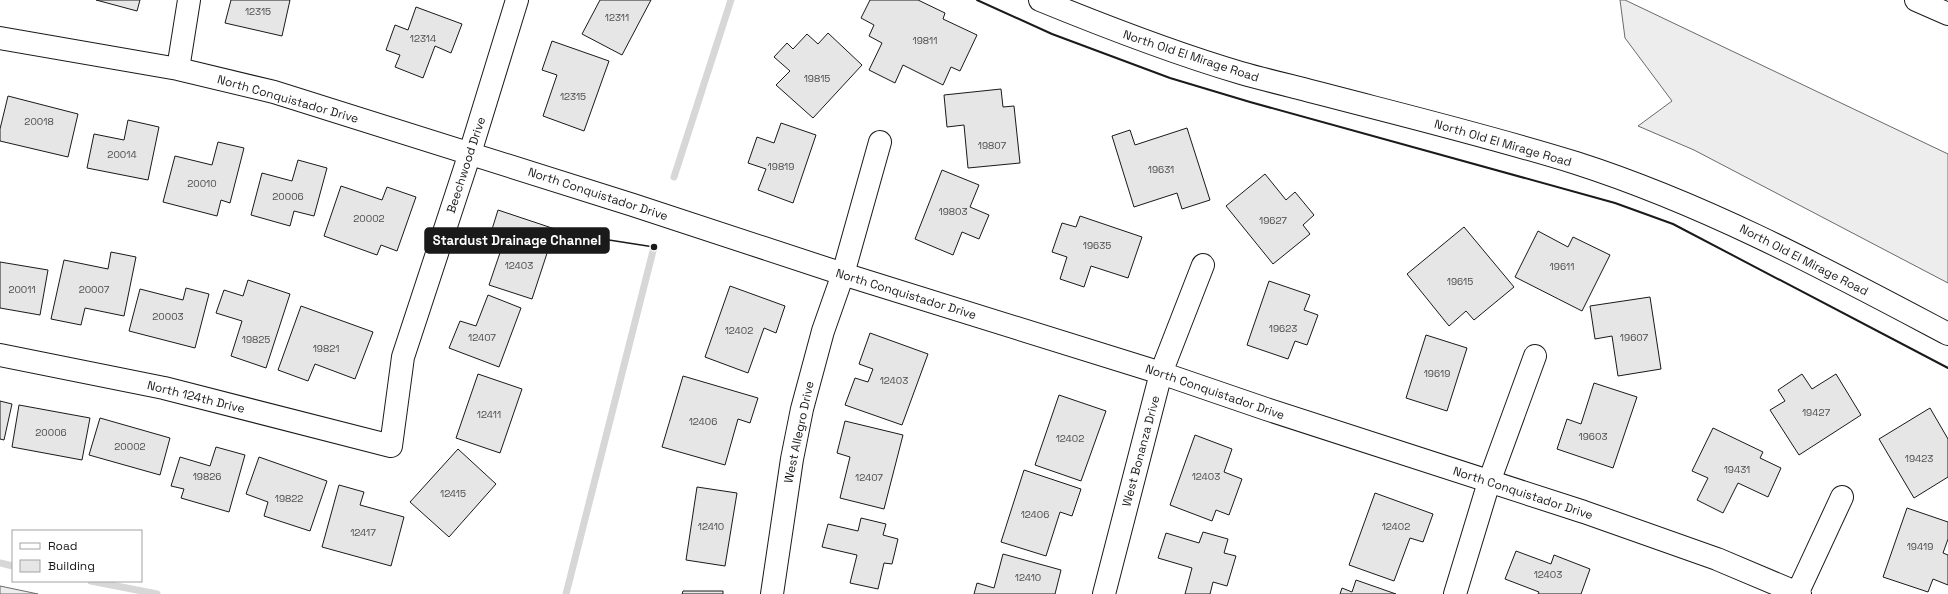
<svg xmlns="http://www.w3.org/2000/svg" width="1948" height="594" viewBox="0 0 1948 594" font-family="'Space Grotesk',sans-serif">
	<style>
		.built { fill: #ededed; stroke: #6a6a6a }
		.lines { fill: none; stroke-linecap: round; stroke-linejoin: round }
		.stream { stroke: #d7d7d7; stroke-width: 7 }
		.building { fill: #e6e6e6; stroke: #1a1a1a }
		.minor-casing { stroke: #1a1a1a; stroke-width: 24 }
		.major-casing { stroke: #1a1a1a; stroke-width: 24 }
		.minor { stroke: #fff; stroke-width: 22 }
		.major { stroke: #fff; stroke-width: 22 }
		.wall { stroke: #1a1a1a; stroke-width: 2 }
		.labels { text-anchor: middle; stroke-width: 3; stroke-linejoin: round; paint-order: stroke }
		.number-label { font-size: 10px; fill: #4d4d4d }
		.street-label { font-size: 12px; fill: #1a1a1a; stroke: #fff }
		.leader { fill: none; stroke: #1a1a1a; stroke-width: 1.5 }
		.callout-dot { fill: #1a1a1a; stroke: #fff; stroke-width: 1.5 }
		.callout { fill: #1a1a1a; stroke: #1a1a1a; stroke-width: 1.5 }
		.callout-label { font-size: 13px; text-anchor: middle; font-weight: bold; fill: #fff }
	</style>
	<rect width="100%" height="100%" fill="#fff"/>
	<path class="built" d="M1620 0H1625L1948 154V283L1694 150 1638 126 1672 101 1625 38Z
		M0 586 38 594H0Z"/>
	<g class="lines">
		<path class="stream" d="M674 177 731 0
			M0 563 13 566
			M91 581 157 594
			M566 594 654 247"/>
	</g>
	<path class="building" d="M96 0H140L137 11Z
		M231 0H290L282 36 225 23Z
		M600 0H651L622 55 582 34Z
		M870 0H918L945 13 943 19 977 35 960 71 951 67 943 85 903 65 895 83 869 70 882 43 869 36 874 25 861 18Z
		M416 7 462 24 451 53 435 46 423 78 395 67 400 55 386 50 395 25 408 30Z
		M828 33 862 65 813 118 776 85 790 71 774 57 787 43 793 49 807 34 818 44Z
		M552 41 609 61 584 131 543 116 557 75 542 70Z
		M1001 89 1003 107 1014 106 1020 163 968 168 964 125 947 127 944 95Z
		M8 96 78 114 68 157 0 141V129Z
		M128 120 159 127 148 180 87 168 94 134 124 140Z
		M781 123 816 135 793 203 758 190 766 169 748 163 757 137 774 143Z
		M1187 128 1210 200 1182 209 1177 193 1134 207 1112 136 1130 130 1135 145Z
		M218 142 244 148 230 203 221 200 217 216 163 202 175 156 212 165Z
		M298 160 327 168 314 216 294 211 290 226 251 215 262 173 292 181Z
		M942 170 979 185 970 207 989 215 979 239 962 232 953 255 915 239Z
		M1265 174 1286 200 1295 192 1314 215 1303 225 1310 234 1273 264 1226 206Z
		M341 186 382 200 387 187 416 197 397 251 381 245 377 255 324 236Z
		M498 210 555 229 532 299 489 285 503 244 489 239Z
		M1080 216 1142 237 1128 278 1091 266 1084 287 1060 279 1067 257 1052 252 1062 223 1076 227Z
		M1464 227 1514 287 1474 320 1466 311 1449 326 1407 274Z
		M1538 231 1568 247 1573 237 1610 255 1582 311 1515 277Z
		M111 252 136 257 124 316 85 308 81 325 51 319 64 260 108 269Z
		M0 262 48 270 40 315 0 308Z
		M248 280 290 294 266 368 231 356 242 321 216 313 224 290 243 296Z
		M1269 281 1310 295 1304 310 1318 315 1307 345 1295 341 1288 359 1247 345Z
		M730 286 785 306 776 333 764 328 748 373 705 357Z
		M186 288 209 294 195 348 129 331 140 289 183 300Z
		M488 295 521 308 499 367 449 348 460 321 476 326Z
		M1650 297 1661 369 1618 376 1612 336 1595 339 1590 306Z
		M301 306 373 332 355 379 315 364 308 381 278 370Z
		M870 333 928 354 902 425 845 405 855 378 868 382 873 369 859 364Z
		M1426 335 1467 348 1447 411 1406 398Z
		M478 374 522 389 500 453 456 438Z
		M1802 374 1812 389 1836 374 1861 415 1799 455 1770 410 1785 401 1778 390Z
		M683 376 758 398 750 423 738 419 725 465 662 447Z
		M1594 383 1637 397 1613 468 1557 449 1567 419 1581 424Z
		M1059 395 1106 411 1081 481 1035 465Z
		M0 401 12 404 4 440 0 439Z
		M19 405 90 418 82 460 12 447Z
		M1930 408 1948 439V477L1914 498 1879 439Z
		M100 418 170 438 160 475 89 455Z
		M845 421 903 435 884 509 840 498 850 457 837 453Z
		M1713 428 1763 452 1760 458 1781 468 1768 497 1738 483 1723 513 1697 500 1708 478 1692 471Z
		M1195 435 1232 449 1224 472 1242 479 1229 515 1216 510 1212 521 1170 505Z
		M216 447 245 455 229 512 181 498 184 489 171 486 180 457 210 466Z
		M458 449 496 484 449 537 410 502Z
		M259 457 327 481 310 531 264 516 268 502 246 494Z
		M1024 470 1081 489 1072 516 1060 512 1046 556 1001 542Z
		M339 485 364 492 360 505 404 517 391 566 322 547Z
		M697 487 737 493 725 566 686 560Z
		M1375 493 1433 514 1423 542 1410 538 1394 581 1349 565Z
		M1907 508 1948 522V539L1943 553 1948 555V585L1933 579 1928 592 1883 577Z
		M861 518 886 524 883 535 898 539 892 564 884 563 878 589 850 583 857 555 822 547 828 524 858 531Z
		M1203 532 1228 539 1224 553 1236 556 1227 586 1213 582 1210 594H1185L1192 568 1158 558 1166 533 1199 543Z
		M1516 551 1551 564 1554 555 1590 569 1581 594H1538L1539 592 1505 579Z
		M1003 554 1061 570 1055 594H974L977 583 994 588Z
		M1356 580 1396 594H1340L1342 588 1352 592Z
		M683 591H723V594H682Z"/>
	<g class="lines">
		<g class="minor-casing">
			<path id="minor" d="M1040 0C1106 27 1173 53 1241 73 1262 79 1283 84 1303 89 1394 113 1486 135 1576 163 1707 205 1827 270 1948 334
				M0 38 178 69 274 92 633 205 843 274 1161 373 1266 409 1584 512 1717 559 1800 594
				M178 69 189 0
				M0 355 164 388 391 446 403 357 470 153 517 0
				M772 594 792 459 802 409 823 331 843 274 880 142
				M1104 594 1161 373 1203 265
				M1455 594 1489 482 1535 356
				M1797 594 1842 497"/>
		</g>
		<g class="major-casing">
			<path id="major" d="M1916 0 1948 14"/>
		</g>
		<use href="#minor" class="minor"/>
		<use href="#major" class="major"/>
		<path class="wall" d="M977 0 1052 34 1170 78 1250 102 1615 203 1673 224 1948 368"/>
	</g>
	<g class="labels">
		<g class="number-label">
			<text x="258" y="15">12315</text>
			<text x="617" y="21">12311</text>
			<text x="423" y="42">12314</text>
			<text x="925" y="44">19811</text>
			<text x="817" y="82">19815</text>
			<text x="573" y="100">12315</text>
			<text x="39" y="125">20018</text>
			<text x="992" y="149">19807</text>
			<text x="122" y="158">20014</text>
			<text x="781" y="170">19819</text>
			<text x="1161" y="173">19631</text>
			<text x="202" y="187">20010</text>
			<text x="288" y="200">20006</text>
			<text x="953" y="215">19803</text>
			<text x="369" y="222">20002</text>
			<text x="1273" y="224">19627</text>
			<text x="1097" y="249">19635</text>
			<text x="519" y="269">12403</text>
			<text x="1562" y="270">19611</text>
			<text x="1460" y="285">19615</text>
			<text x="22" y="293">20011</text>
			<text x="94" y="293">20007</text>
			<text x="168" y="320">20003</text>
			<text x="1283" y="332">19623</text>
			<text x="739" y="334">12402</text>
			<text x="482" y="341">12407</text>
			<text x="1634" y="341">19607</text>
			<text x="256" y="343">19825</text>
			<text x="326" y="352">19821</text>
			<text x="1437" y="377">19619</text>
			<text x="894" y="384">12403</text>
			<text x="1816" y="416">19427</text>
			<text x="489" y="418">12411</text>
			<text x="703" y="425">12406</text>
			<text x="51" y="436">20006</text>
			<text x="1593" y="440">19603</text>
			<text x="1070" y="442">12402</text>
			<text x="130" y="450">20002</text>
			<text x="1919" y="462">19423</text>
			<text x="1737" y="473">19431</text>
			<text x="207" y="480">19826</text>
			<text x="1206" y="480">12403</text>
			<text x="869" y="481">12407</text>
			<text x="453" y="497">12415</text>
			<text x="289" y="502">19822</text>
			<text x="1035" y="518">12406</text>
			<text x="711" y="530">12410</text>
			<text x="1396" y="530">12402</text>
			<text x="363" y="536">12417</text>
			<text x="1920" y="550">19419</text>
			<text x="1548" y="578">12403</text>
			<text x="1028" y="581">12410</text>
		</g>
		<g class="street-label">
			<text transform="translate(1191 56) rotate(18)" y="4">North Old El Mirage Road</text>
			<text transform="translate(288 99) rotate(16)" y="4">North Conquistador Drive</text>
			<text transform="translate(1503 143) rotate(16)" y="4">North Old El Mirage Road</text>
			<text transform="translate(466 165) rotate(-72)" y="4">Beechwood Drive</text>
			<text transform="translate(598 194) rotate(18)" y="4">North Conquistador Drive</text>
			<text transform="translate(1804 260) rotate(27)" y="4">North Old El Mirage Road</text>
			<text transform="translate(906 294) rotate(17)" y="4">North Conquistador Drive</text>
			<text transform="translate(1215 392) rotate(19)" y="4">North Conquistador Drive</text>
			<text transform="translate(196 397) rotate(14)" y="4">North 124th Drive</text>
			<text transform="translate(799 432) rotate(-78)" y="4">West Allegro Drive</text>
			<text transform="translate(1141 451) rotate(-75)" y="4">West Bonanza Drive</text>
			<text transform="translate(1523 493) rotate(18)" y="4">North Conquistador Drive</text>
		</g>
	</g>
	<path class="leader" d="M654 247L609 240"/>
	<circle class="callout-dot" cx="654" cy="247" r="4"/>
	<rect class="callout" x="425" y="228" width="184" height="25" rx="4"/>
	<g class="callout-label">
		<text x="517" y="245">Stardust Drainage Channel</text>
	</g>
	<rect x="12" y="530" width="130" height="52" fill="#ffffff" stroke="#a3a3a3"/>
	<rect x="20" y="543" width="20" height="6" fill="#ffffff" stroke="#a3a3a3"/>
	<text x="48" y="550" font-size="12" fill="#1a1a1a">Road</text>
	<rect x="20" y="560" width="20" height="12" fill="#e6e6e6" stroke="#a3a3a3"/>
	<text x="48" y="570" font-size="12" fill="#1a1a1a">Building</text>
</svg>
